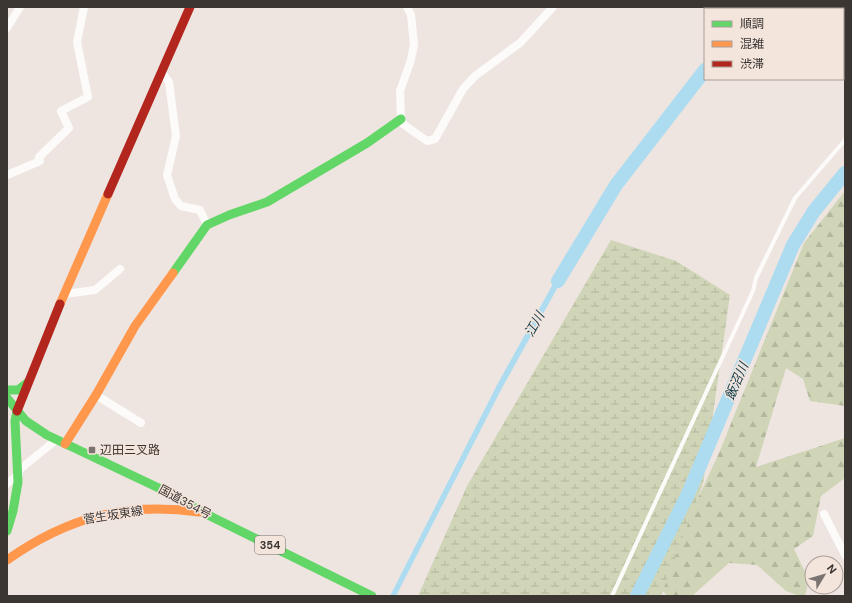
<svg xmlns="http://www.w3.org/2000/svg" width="852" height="603" viewBox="0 0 852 603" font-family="'DM Sans','Noto Sans JP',sans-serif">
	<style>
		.forest { fill: url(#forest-firs) }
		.wetland { fill: url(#wetland-marsh) }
		.water { fill: #addcf0 }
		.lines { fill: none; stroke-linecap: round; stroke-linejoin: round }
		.river { stroke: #addcf0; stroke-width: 14 }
		.lane { stroke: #fcfbfa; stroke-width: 4 }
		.street { stroke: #fcfbfa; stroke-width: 8 }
		.fast { stroke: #63d668; stroke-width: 9 }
		.slow { stroke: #ff974d; stroke-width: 9 }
		.jam { stroke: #b3261e; stroke-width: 9 }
		.poi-dot { fill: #7a7370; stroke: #f3e4dc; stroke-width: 1.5 }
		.labels { text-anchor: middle; stroke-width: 3; stroke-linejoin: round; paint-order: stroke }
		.shield { fill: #f3e4dc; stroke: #736a66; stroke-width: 1 }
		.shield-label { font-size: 11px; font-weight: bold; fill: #3c3633 }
		.poi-label { font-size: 12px; fill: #3c3633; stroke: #f3e4dc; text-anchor: start }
		.street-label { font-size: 12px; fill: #3c3633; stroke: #f3e4dc }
		.water-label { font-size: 13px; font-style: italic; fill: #0f3a49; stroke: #f3e4dc }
	</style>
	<defs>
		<pattern id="forest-firs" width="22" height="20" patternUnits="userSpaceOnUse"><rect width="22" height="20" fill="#cfd5b6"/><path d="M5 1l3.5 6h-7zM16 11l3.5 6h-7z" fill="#b3b79d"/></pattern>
		<pattern id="wetland-marsh" width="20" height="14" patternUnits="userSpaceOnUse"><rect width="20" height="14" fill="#cfd5b6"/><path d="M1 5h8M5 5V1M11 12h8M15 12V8" fill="none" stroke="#b3b79d"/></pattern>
	</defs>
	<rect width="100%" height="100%" fill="#eee5e1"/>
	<path class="forest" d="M845 191V406L810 401 803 379 786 368 756 467 845 438V478L821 496 813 536 794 549 809 580 805 596H800L786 591 757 565 729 563 692 596H668L657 586 719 453 804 243Z"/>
	<path class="wetland" d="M611 240 676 261 730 295 703 484 661 596H418L467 486Z"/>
	<path class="water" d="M564 264 569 267 502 388 396 596H390L497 385Z"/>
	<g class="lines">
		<path class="river" d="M753 9 754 7
			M558 281 616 185 705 70
			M637 596 688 494 793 245 814 211 845 173"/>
		<path class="lane" d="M612 596 753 291 756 278 795 198 845 140"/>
		<path class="street" d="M407 7 411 15 414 45 411 60 400 91 401 119 403 124 427 141 435 139 463 89 475 76 520 43 553 7
			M7 28 20 7
			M161 71 169 82 176 136 167 175 175 199 181 206 200 210 207 225
			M7 175 40 161 39 157 69 128 61 111 88 97 77 42 84 7
			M65 294 95 290 120 269
			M96 395 141 423
			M19 470 56 440
			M7 484 19 474
			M824 514 845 555"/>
		<path class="fast" d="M173 273 207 225 229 215 267 202 367 143 401 119
			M7 390H18L27 383
			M7 398 26 421 47 435 165 491 206 514 372 596
			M7 531 13 511 18 482 15 421 17 411"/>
		<path class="slow" d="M60 304 108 194
			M65 444 96 395 135 326 173 273
			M7 560C68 517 125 502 199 512"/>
		<path class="jam" d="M108 194 190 7
			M17 411 60 304"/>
	</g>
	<rect class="poi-dot" x="88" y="446" width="8" height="8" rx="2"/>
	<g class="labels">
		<rect class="shield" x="255" y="536" width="30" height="18" rx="3"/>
		<g class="shield-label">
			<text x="270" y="549">354</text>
		</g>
		<g class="poi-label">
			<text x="100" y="454">辺田三叉路</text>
		</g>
		<g class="street-label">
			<text transform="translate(185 502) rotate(28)" y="4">国道354号</text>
			<text transform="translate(113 515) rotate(-9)" y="4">菅生坂東線</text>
		</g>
		<g class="water-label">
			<text transform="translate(534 324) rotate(-61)" y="5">江川</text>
			<text transform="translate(736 381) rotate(-67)" y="5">飯沼川</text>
		</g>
	</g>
	<rect width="852" height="603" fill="none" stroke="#3c3633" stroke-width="16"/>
	<rect x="704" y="8" width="140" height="72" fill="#f3e4dc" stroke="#aa9e98"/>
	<rect x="712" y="21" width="20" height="6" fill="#63d668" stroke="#aa9e98"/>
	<text x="740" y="28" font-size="12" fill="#3c3633">順調</text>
	<rect x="712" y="41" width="20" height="6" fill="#ff974d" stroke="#aa9e98"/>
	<text x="740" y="48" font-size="12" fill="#3c3633">混雑</text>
	<rect x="712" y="61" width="20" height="6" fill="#b3261e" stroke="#aa9e98"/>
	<text x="740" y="68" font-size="12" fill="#3c3633">渋滞</text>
	<g transform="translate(824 575) rotate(52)"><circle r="19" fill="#f3e4dc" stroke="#aa9e98"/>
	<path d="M0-3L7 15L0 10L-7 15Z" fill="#7a7370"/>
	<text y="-6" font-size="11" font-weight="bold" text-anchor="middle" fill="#3c3633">N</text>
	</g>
</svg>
